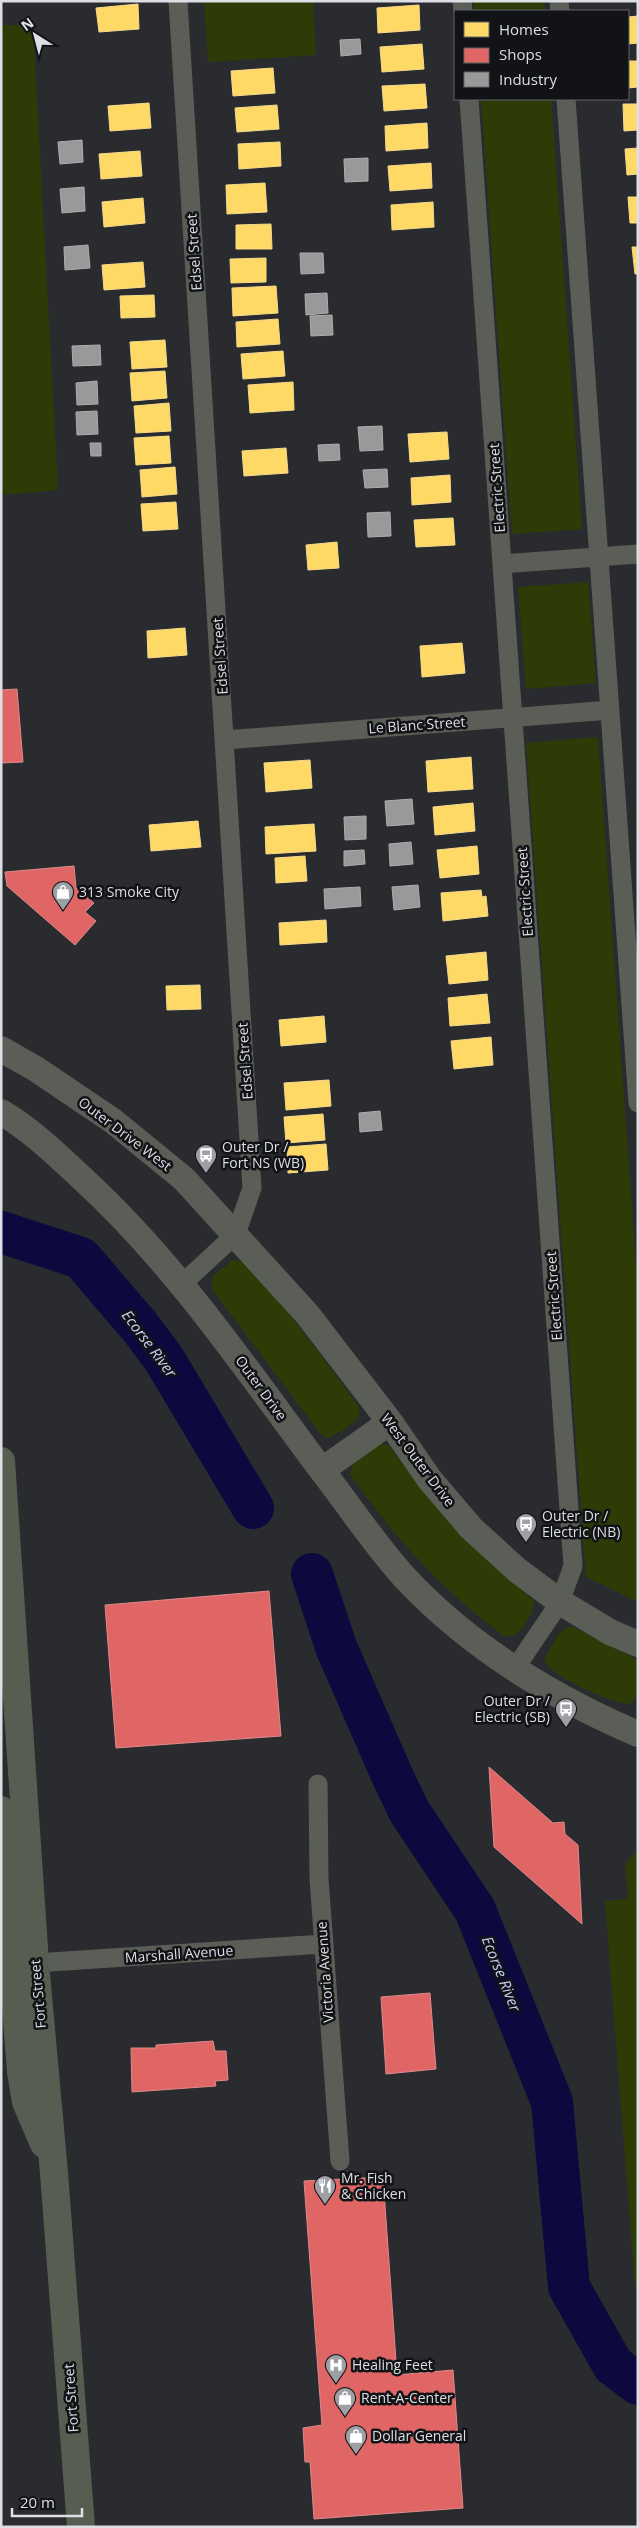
<svg xmlns="http://www.w3.org/2000/svg" width="639" height="2528" viewBox="0 0 639 2528" font-family="'Open Sans',sans-serif">
	<style>
		.green { fill: #2d3c06 }
		.homes { fill: #ffd966; stroke: #f5db8c }
		.shops { fill: #e06666; stroke: #df8a8c }
		.industry { fill: #999; stroke: #adaeb0 }
		.lines { fill: none; stroke-linecap: round; stroke-linejoin: round }
		.river { stroke: #0b093e; stroke-width: 42 }
		.street { stroke: #5a5e57; stroke-width: 19 }
		.secondary { stroke: #5a5e56; stroke-width: 26 }
		.primary { stroke: #585d51; stroke-width: 28 }
		.labels { text-anchor: middle; stroke-width: 5; stroke-linejoin: round; paint-order: stroke }
		.street-label { font-size: 14px; fill: #dddfe4; stroke: #121316 }
		.poi-label { font-size: 14px; fill: #dddfe4; stroke: #121316; text-anchor: start }
		.water-label { font-size: 15px; font-style: italic; fill: #c7d2f8; stroke: #121316 }
	</style>
	<rect width="100%" height="100%" fill="#2a2b2f"/>
	<path class="green" d="M204 1H313L316 55 208 62Z
		M474 1H544L545 11H474Z
		M1 25H33L58 490 1 495Z
		M481 99H551L582 529 512 534Z
		M588 582 596 683 526 689 518 587Z
		M598 737 638 1291V1602L586 1577 526 743Z
		M234 1259 246 1264 282 1304 358 1405 360 1413C355 1425 339 1433 327 1438L320 1433 212 1289V1277Z
		M381 1443 389 1446 445 1518 490 1563 534 1601C535 1610 522 1634 512 1636 511 1637 505 1636 504 1636 443 1591 393 1536 350 1474L352 1465Z
		M572 1626 638 1660V1694L631 1704C613 1704 549 1676 544 1659L560 1632Z
		M638 1849V2288L635 2286 605 1901 628 1899 625 1864Z"/>
	<path class="homes" d="M138 4 139 29 99 32 96 8Z
		M419 5 420 30 378 33 377 8Z
		M638 16V43L628 44V17Z
		M422 44 424 69 382 72 380 47Z
		M628 61H638V87L628 88Z
		M273 68 275 93 233 96 231 71Z
		M425 84 427 108 384 111 382 86Z
		M149 103 151 128 110 131 108 106Z
		M623 104H638V130L624 131Z
		M277 105 279 129 237 132 235 108Z
		M427 123 428 148 386 151 385 126Z
		M280 142 281 166 239 169 238 144Z
		M638 148V174L627 175 625 149Z
		M140 151 142 176 101 179 99 154Z
		M431 163 432 188 390 191 388 166Z
		M265 183 267 212 227 214 226 185Z
		M628 197H638V223H630Z
		M143 198 145 223 104 227 102 202Z
		M433 202 434 227 392 230 391 205Z
		M271 224 272 249H236V225Z
		M632 247H638V274H635Z
		M266 258V282L231 283 230 259Z
		M143 262 145 287 104 290 102 265Z
		M276 286 278 313 233 316 232 288Z
		M154 295 155 317 121 318 120 296Z
		M278 319 280 344 237 347 236 322Z
		M165 340 167 367 132 369 130 342Z
		M283 351 285 376 243 379 241 354Z
		M165 371 167 398 132 401 130 373Z
		M293 382 294 410 250 413 248 385Z
		M169 403 171 431 136 433 134 406Z
		M447 432 449 459 410 462 408 434Z
		M169 436 171 463 136 465 134 438Z
		M286 448 288 473 244 476 242 451Z
		M175 467 177 494 142 497 140 470Z
		M450 475 451 502 412 505 411 478Z
		M176 502 178 529 143 531 141 504Z
		M453 518 455 545 416 547 414 520Z
		M337 542 339 568 308 570 306 545Z
		M185 628 187 655 148 658 147 631Z
		M462 643 465 673 422 677 420 646Z
		M471 757 473 789 428 792 426 761Z
		M310 760 312 788 266 792 264 763Z
		M473 803 475 831 435 835 433 807Z
		M198 821 201 847 151 851 149 825Z
		M314 824 316 851 266 854 265 827Z
		M477 846 479 874 440 878 437 850Z
		M305 856 307 881 276 883 275 858Z
		M481 890 482 897 486 896 488 916 443 921 441 893Z
		M326 920 327 942 280 945 279 923Z
		M486 952 488 980 449 984 446 956Z
		M200 985 201 1009 167 1010 166 986Z
		M487 994 490 1023 450 1026 448 998Z
		M324 1016 326 1042 281 1046 279 1020Z
		M491 1037 493 1065 454 1069 451 1041Z
		M329 1080 331 1106 286 1110 284 1083Z
		M323 1114 325 1140 286 1143 284 1117Z
		M326 1144 328 1170 288 1173 287 1147Z"/>
	<path class="shops" d="M17 689 23 762 1 763V690Z
		M74 866 76 888 94 903 85 912 96 921 75 945 7 886 5 872Z
		M269 1591 281 1736 116 1748 105 1605Z
		M489 1767 553 1823 564 1822 565 1834 578 1845 582 1924 494 1847Z
		M430 1993 436 2069 386 2074 381 1997Z
		M213 2041 215 2051H226L228 2080 215 2081 216 2086 132 2092 131 2048H156V2045Z
		M383 2177 397 2375 453 2370 463 2508 314 2519 310 2462H305L303 2428 322 2425 304 2181Z"/>
	<path class="industry" d="M360 39 361 54 341 56 340 40Z
		M82 140 83 162 60 164 58 142Z
		M368 158V181L345 182 344 159Z
		M84 187 85 211 62 213 60 189Z
		M88 245 90 268 65 270 64 247Z
		M300 253H323L324 273 301 274Z
		M327 293 328 313 306 315 305 294Z
		M332 315 333 335 311 336 310 316Z
		M100 345 101 365 73 366 72 346Z
		M97 381 98 404 77 405 76 383Z
		M97 411 98 434 77 435 76 412Z
		M382 426 383 450 360 451 358 427Z
		M90 443H101V456H91Z
		M339 444 340 460 319 461 318 445Z
		M387 469 388 487 365 488 363 470Z
		M390 512 391 536 368 537 367 513Z
		M412 799 414 824 387 826 385 801Z
		M366 816V839L345 840 344 817Z
		M411 842 413 864 390 866 389 844Z
		M364 850 365 864 344 866V851Z
		M418 885 420 907 394 910 392 887Z
		M360 887 361 906 325 909 324 889Z
		M380 1111 382 1130 360 1132 359 1113Z"/>
	<g class="lines">
		<path class="river" d="M1 1232 81 1258 140 1327 164 1359 253 1508
			M312 1574 336 1647 391 1773 409 1811 475 1910 552 2102 569 2287 613 2365 638 2384"/>
		<path class="street" d="M178 1 252 1188 236 1234 181 1285
			M462 1 463 11
			M559 1 560 11
			M469 99 573 1566 560 1602 514 1670
			M566 99 638 1103
			M502 564 638 554
			M225 740 610 710
			M318 1784 319 1879 340 2161
			M35 1963 323 1944"/>
		<path class="secondary" d="M1 1049 36 1069 113 1121 184 1179 307 1314 390 1422 430 1480 471 1528 517 1570 560 1602 610 1632 638 1644
			M1 1112C33 1131 58 1156 85 1181 176 1265 246 1369 320 1468 349 1505 374 1544 406 1579 471 1648 552 1697 638 1734
			M322 1470 390 1422"/>
		<path class="primary" d="M1 1461 35 1963 54 2173 81 2527
			M1 1810 21 2072 26 2102 44 2144"/>
	</g>
	<defs>
		<g id="shop-pin" transform="scale(1.125)"><path d="M0 17L-7.5 6A9.5 9.5 0 1 1 7.5 6Z" fill="#9ea0a5" stroke="#121316"/><path d="M-5-2.5h2.3a2.7 3.5 0 0 1 5.4 0H5L5.5 6h-11ZM-1.5-2.5h3a1.5 2.3 0 0 0-3 0Z" fill="#fff"/></g>
		<g id="bus-pin" transform="scale(1.125)"><path d="M0 17L-7.5 6A9.5 9.5 0 1 1 7.5 6Z" fill="#9ea0a5" stroke="#121316"/><path d="M-5-6H5V4H4V6H2V4H-2V6H-4V4H-5ZM-3.5-4V0h7V-4ZM-3.5 1.2v1.5H-2V1.2ZM2 1.2v1.5H3.5V1.2Z" fill="#fff"/></g>
		<g id="restaurant-pin" transform="scale(1.125)"><path d="M0 17L-7.5 6A9.5 9.5 0 1 1 7.5 6Z" fill="#9ea0a5" stroke="#121316"/><path d="M-5-6h1v4h1v-4h1v4h1v-4h1v5L-1.5 .5V6h-2V.5L-5-1ZM5-6V6H3V1.5H1.5Q1.5-4 5-6Z" fill="#fff"/></g>
		<g id="hospital-pin" transform="scale(1.125)"><path d="M0 17L-7.5 6A9.5 9.5 0 1 1 7.5 6Z" fill="#9ea0a5" stroke="#121316"/><path d="M-5-5h3v3.5h4V-5h3V5h-3V1.5h-4V5h-3Z" fill="#fff"/></g>
	</defs>
	<g fill-rule="evenodd">
		<use href="#shop-pin" x="63" y="892"/>
		<use href="#bus-pin" x="206" y="1155"/>
		<use href="#bus-pin" x="526" y="1524"/>
		<use href="#bus-pin" x="566" y="1709"/>
		<use href="#restaurant-pin" x="325" y="2186"/>
		<use href="#hospital-pin" x="336" y="2365"/>
		<use href="#shop-pin" x="345" y="2398"/>
		<use href="#shop-pin" x="356" y="2436"/>
	</g>
	<g class="labels">
		<g class="street-label">
			<text transform="translate(194 252) rotate(-94)" y="5">Edsel Street</text>
			<text transform="translate(497 488) rotate(-94)" y="5">Electric Street</text>
			<text transform="translate(220 656) rotate(-94)" y="5">Edsel Street</text>
			<text transform="translate(417 725) rotate(-4)" y="5">Le Blanc Street</text>
			<text transform="translate(525 892) rotate(-94)" y="5">Electric Street</text>
			<text transform="translate(245 1061) rotate(-94)" y="5">Edsel Street</text>
			<text transform="translate(125 1134) rotate(37)" y="5">Outer Drive West</text>
			<text transform="translate(554 1296) rotate(-94)" y="5">Electric Street</text>
			<text transform="translate(261 1388) rotate(54)" y="5">Outer Drive</text>
			<text transform="translate(418 1460) rotate(53)" y="5">West Outer Drive</text>
			<text transform="translate(179 1954) rotate(-4)" y="5">Marshall Avenue</text>
			<text transform="translate(325 1972) rotate(-94)" y="5">Victoria Avenue</text>
			<text transform="translate(38 1994) rotate(-95)" y="5">Fort Street</text>
			<text transform="translate(71 2398) rotate(-94)" y="5">Fort Street</text>
		</g>
		<g class="poi-label">
			<text x="79" y="897">313 Smoke City</text>
			<text x="222" y="1152">Outer Dr /<tspan x="222" dy="16">Fort NS (WB)</tspan></text>
			<text x="542" y="1521">Outer Dr /<tspan x="542" dy="16">Electric (NB)</tspan></text>
			<text x="550" y="1706" text-anchor="end">Outer Dr /<tspan x="550" dy="16">Electric (SB)</tspan></text>
			<text x="341" y="2183">Mr. Fish<tspan x="341" dy="16">&amp; Chicken</tspan></text>
			<text x="352" y="2370">Healing Feet</text>
			<text x="361" y="2403">Rent-A-Center</text>
			<text x="372" y="2441">Dollar General</text>
		</g>
		<g class="water-label">
			<text transform="translate(149 1344) rotate(53)" y="5">Ecorse River</text>
			<text transform="translate(501 1974) rotate(68)" y="5">Ecorse River</text>
		</g>
	</g>
	<rect width="639" height="2528" fill="none" stroke="#dddfe4" stroke-width="5"/>
	<rect x="454" y="10" width="175" height="90" fill="#121316" stroke="#636568"/>
	<rect x="464" y="22" width="25" height="15" fill="#ffd966" stroke="#636568"/>
	<text x="499" y="35" font-size="15" fill="#dddfe4">Homes</text>
	<rect x="464" y="48" width="25" height="15" fill="#e06666" stroke="#636568"/>
	<text x="499" y="60" font-size="15" fill="#dddfe4">Shops</text>
	<rect x="464" y="72" width="25" height="15" fill="#999999" stroke="#636568"/>
	<text x="499" y="85" font-size="15" fill="#dddfe4">Industry</text>
	<g transform="translate(35 35) rotate(324)" stroke="#121316" stroke-width="4" paint-order="stroke">
	<path d="M0-4L9 19L0 12L-9 19Z" fill="#dddfe4"/>
	<text y="-8" font-size="14" font-weight="bold" text-anchor="middle" fill="#dddfe4">N</text>
	</g>
	<path d="M12 2508v8h70v-8" fill="none" stroke="#dddfe4" stroke-width="2.5"/>
	<text x="20" y="2508" font-size="15" fill="#dddfe4" stroke="#121316" stroke-width="4" paint-order="stroke">20 m</text>
</svg>
